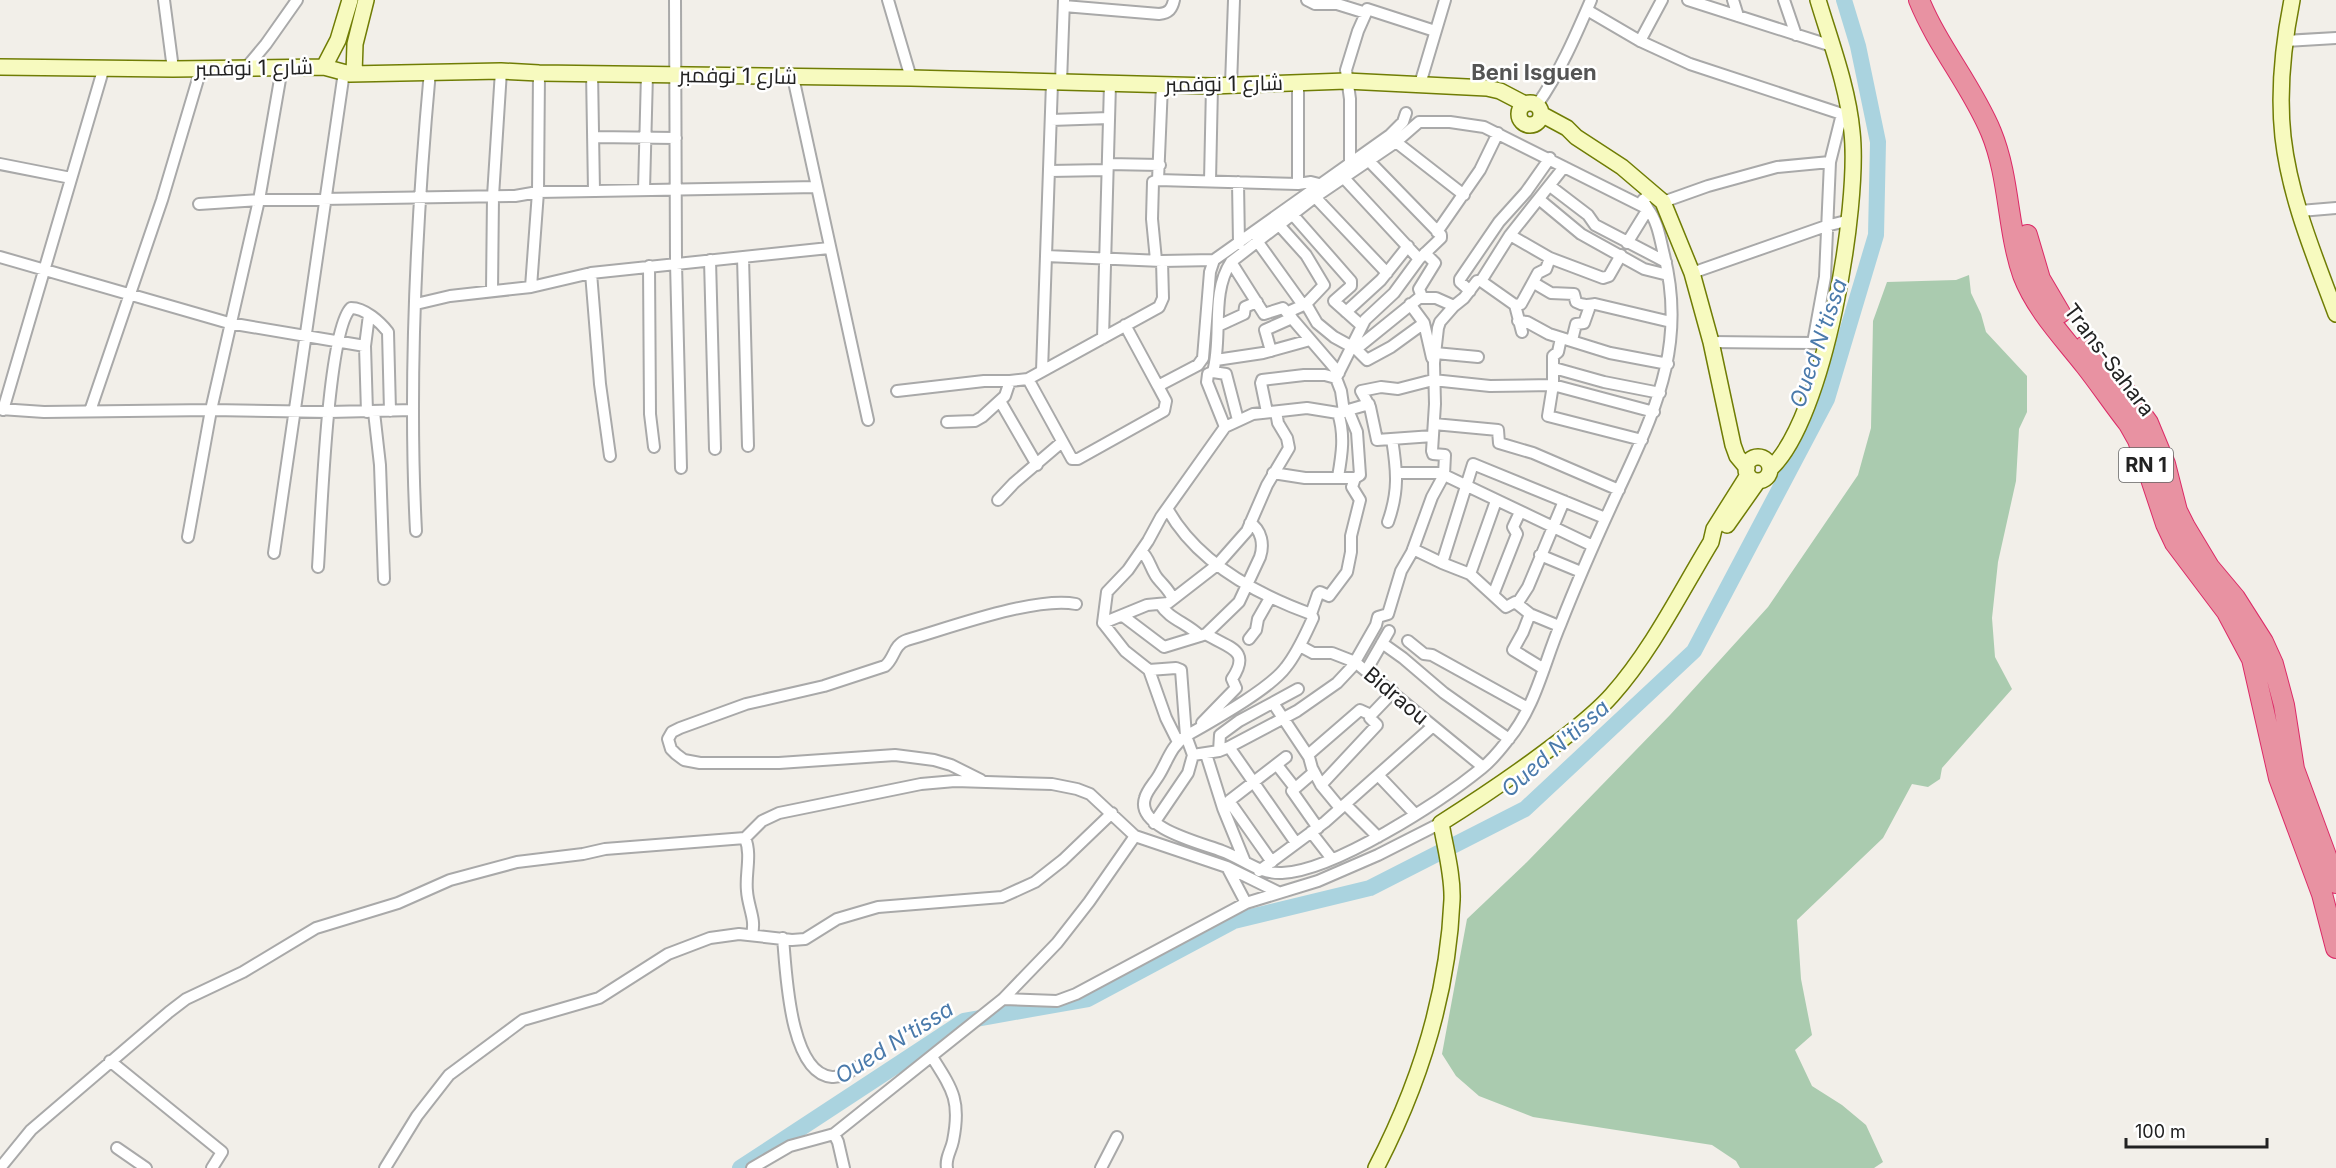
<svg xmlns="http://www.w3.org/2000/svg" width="2336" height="1168" viewBox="0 0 2336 1168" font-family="Inter,Cairo,sans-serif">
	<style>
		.cemetery { fill: #aacbaf }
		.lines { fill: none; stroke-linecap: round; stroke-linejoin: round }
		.river { stroke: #aad3df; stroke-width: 16 }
		.street-casing { stroke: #a9a9a9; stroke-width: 14 }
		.secondary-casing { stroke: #707d05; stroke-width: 18 }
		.highway-casing { stroke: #dc2a67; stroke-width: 22 }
		.street { stroke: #fff; stroke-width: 10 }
		.secondary { stroke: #f7fabf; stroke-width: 15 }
		.highway { stroke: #e892a2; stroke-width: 20 }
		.labels { text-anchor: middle; stroke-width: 5; stroke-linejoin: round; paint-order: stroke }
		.shield { fill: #fff; stroke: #646464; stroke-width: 1.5 }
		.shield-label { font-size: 20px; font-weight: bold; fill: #222 }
		.street-label { font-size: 21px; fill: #222; stroke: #fff }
		.neighbourhood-label { font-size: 22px; font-weight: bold; fill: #555; stroke: #fff }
		.water-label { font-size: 22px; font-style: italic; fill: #4a7aab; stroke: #fff }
	</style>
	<rect width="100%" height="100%" fill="#f2efe9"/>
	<path class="cemetery" d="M1969 275 1971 293 1981 314 1986 332 2027 376V412L2019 429 2016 481 1998 562 1992 618 1995 657 2012 689 1942 768 1940 779 1928 787 1912 784 1883 838 1797 920 1801 979 1812 1035 1795 1050 1812 1086 1842 1105 1866 1125 1883 1162 1874 1168H1740L1736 1161 1712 1145 1533 1117 1479 1096 1456 1076 1442 1054 1467 919 1527 862 1670 715 1768 607 1858 475 1871 428 1873 321 1887 282 1956 280Z"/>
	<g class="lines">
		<path class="river" d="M740 1168 964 1021 1088 999 1234 921 1370 888 1525 809 1694 651 1827 399 1876 235 1878 142 1858 46 1844 0"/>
		<g class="street-casing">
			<path id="street" d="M164 0 173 69
				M675 0 676 263 681 468
				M888 0 911 78
				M1307 0 1315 4H1337L1366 13 1358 31 1346 70 1350 99V162
				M1688 0 1832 46
				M1733 0 1738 16
				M1784 0 1796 35
				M1064 6 1159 14C1169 13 1172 9 1174 0
				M1367 9 1435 31
				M1587 10 1640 41 1690 64 1851 117
				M1640 41 1662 0
				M2284 41 2336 38
				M246 68 266 44 297 0
				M592 72 594 191
				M793 77 868 420
				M1061 82 1064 0
				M1298 83V184
				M1420 84 1445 0
				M1231 85 1234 0
				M1537 105C1560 72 1575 37 1591 0
				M1051 120 1109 118
				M593 137 676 138
				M1396 142 1464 195
				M0 164 71 178
				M1108 164 1160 165
				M1049 171 1107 170
				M1343 177 1419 259
				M1158 180 1298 184 1311 182 1319 184
				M1210 181 1212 86
				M1238 182 1239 244
				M1550 186 1588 215 1595 225 1666 262
				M644 190 647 74
				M1315 197 1387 273
				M1540 200 1581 234 1644 269 1668 275
				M1663 202 1708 186 1777 167 1830 162
				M199 204 259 200 515 196 538 192 817 187
				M2300 211 2336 208
				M1293 215 1351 281V286L1334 301 1362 326
				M1279 225 1306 255 1324 285 1306 304 1288 312
				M1437 232 1480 170 1498 133
				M1510 235 1550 258 1603 278 1609 276 1621 255
				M1257 241 1303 305
				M1627 243 1648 209 1643 200 1653 192
				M1046 256 1162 261 1214 260
				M0 257 229 323 365 346 367 412
				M743 257 748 446
				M710 260 715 449
				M1156 260 1152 219 1153 182 1158 180 1162 85
				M1231 262 1264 314 1283 308 1339 373
				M649 266 650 414 654 447
				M591 273 600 384 610 456
				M1692 273 1826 226 1850 220
				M1481 281 1515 305 1522 332
				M1534 283 1551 293 1574 294 1576 302C1583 306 1588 305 1595 304L1671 322
				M531 287 538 192 539 73
				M492 291 493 196 501 71
				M1470 291 1460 282V279L1499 222 1526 192 1550 158
				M1422 297 1419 289 1435 263 1425 253
				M416 304 450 296 531 287 591 273 829 248
				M1306 304 1317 323 1334 337 1356 349 1367 360 1391 347 1424 323
				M1410 304 1424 323 1432 358
				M1515 305 1521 304 1538 273 1546 269 1550 258
				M1346 312 1381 280 1408 246
				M1518 321 1527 322 1549 334 1610 353 1668 364
				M1125 325 1158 386
				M1218 326 1244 314 1245 307 1257 302
				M1103 338 1110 84
				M1561 338 1558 352 1553 356V385L1548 416 1642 440
				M1572 340 1576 324 1584 323 1590 306
				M1711 342 1818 343
				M1813 343 1825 277 1830 162 1842 114
				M365 346 369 315
				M1356 349 1419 298H1436L1454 306
				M1271 351 1265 330 1292 318
				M1435 353 1478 357
				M1216 360 1263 353 1310 340
				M1554 368 1604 382 1660 393
				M1042 371 1052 83
				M1336 378 1365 320 1394 293 1419 259 1441 238V235L1369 161
				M1028 379 1072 459H1078L1164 411 1166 401 1158 386 1198 365 1203 358 1210 272 1214 260 1390 135 1403 122 1406 113
				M897 391 984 381H1010L1028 379 1159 307 1163 298 1162 261
				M1000 401 1037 465
				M0 409 44 412 211 410 329 412 413 410
				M3 410 104 67
				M90 411 162 200 201 69
				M374 412 380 465 384 579
				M1267 412 1261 383 1262 380 1304 375H1325L1336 378 1341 391 1344 412
				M1338 413C1345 435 1342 454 1338 477
				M947 422 975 421 982 417 1005 396 1010 381
				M1434 424 1498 430 1499 443 1533 453 1619 490
				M1225 427 1207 382 1208 374 1213 372 1226 374 1238 420
				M1433 436 1377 440 1370 407 1361 391 1381 387 1398 389 1433 380 1490 386 1553 385 1654 412
				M1273 473 1305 478H1355
				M1397 473H1440L1593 546
				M998 500 1014 483 1062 442
				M1388 522C1399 491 1397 471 1392 439
				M416 531C408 378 416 224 430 71
				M188 537 211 410 259 200 282 68
				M1413 549 1442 563 1470 574 1506 607 1515 602 1530 614 1559 626
				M1141 551C1150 558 1151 572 1159 580 1165 587 1169 590 1173 599
				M274 553 344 72
				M1540 555 1581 572
				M1442 563 1473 464 1605 518
				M318 567C321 525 327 330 351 308 365 308 380 322 388 332L390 411
				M1470 574 1496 501
				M1493 595 1517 534 1513 527 1520 512
				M1160 604C1169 619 1187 623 1200 636L1206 634C1228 648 1252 649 1232 679L1236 688 1202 723
				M1517 604 1528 587 1564 501
				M1311 614 1318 594 1320 592 1329 596 1347 572 1351 552V536L1360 500 1352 487 1355 478 1360 475 1357 432 1348 410
				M1530 614 1523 632 1513 650 1544 669
				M1123 616 1164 647 1200 636
				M1103 623 1147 605 1168 603 1217 565 1247 531 1267 485 1289 448 1287 438 1278 423 1276 412
				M1206 634 1239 602 1260 557C1264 545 1262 530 1250 523
				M1249 639 1256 630 1258 619 1270 598
				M1408 641 1424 654 1432 655 1528 708
				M1382 643 1403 658 1444 693 1509 739
				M1300 646 1313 653H1332L1355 662 1483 767
				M1149 670 1176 668 1181 670 1186 736C1212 721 1270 689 1286 667 1298 652 1305 635 1313 618L1311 614C1256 594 1198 563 1168 510
				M1366 671 1389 631
				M1273 703 1309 757 1312 768 1321 785 1340 808
				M1371 715 1393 692
				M1178 742 1166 718 1149 670 1125 651 1103 623 1107 592 1128 570 1148 541 1161 517 1225 427 1253 414 1307 408 1338 413 1369 404
				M1229 747 1296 843
				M1219 751 1220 735 1239 721 1298 689
				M1206 754 1223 808 1245 862
				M1193 755 1186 736C1171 746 1168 760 1159 775 1155 782 1147 790 1145 798 1135 828 1202 843 1222 851 1244 859 1258 874 1282 873 1334 871 1440 802 1482 768 1491 761 1500 750 1507 741 1536 707 1544 662 1561 623 1581 572 1603 523 1626 474 1660 401 1685 337 1664 255 1660 239 1658 222 1648 209L1484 127 1450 122H1419L1396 142 1315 197 1231 262C1210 294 1223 337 1213 372
				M1308 755 1360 710 1371 715 1370 718 1377 725 1321 785
				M1277 765 1295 788
				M1314 772 1292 791 1318 828
				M1378 775 1415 814
				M981 780 951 765 934 760 895 755 779 763H700L684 760 676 754 671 749 668 739 672 732 680 728 746 704 824 686 885 666C895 658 893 645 907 640 949 628 1035 596 1076 604
				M1345 804 1378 837
				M1154 823 1188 773 1193 755 1219 751 1229 747 1297 711 1337 683 1352 667 1376 625 1378 617 1388 614 1401 571 1412 552 1432 497 1444 475 1445 455 1433 454 1432 451 1435 404 1434 363 1438 328 1440 322 1454 306 1464 298 1477 281H1481L1510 235 1564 167
				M1311 832 1332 859
				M745 838C752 855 745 874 747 891 748 907 756 919 752 934
				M1272 862 1229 801 1286 757
				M1227 867 1246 903
				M1259 871 1325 822 1433 726
				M783 938C786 969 789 1074 832 1077 843 1078 853 1069 862 1064
				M1003 999 1057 1001 1076 994 1246 903 1318 881 1378 855 1441 823
				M932 1057C953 1090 961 1101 953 1141 951 1151 945 1158 947 1168
				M110 1061 222 1152 212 1168
				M834 1134 838 1142 844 1168
				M117 1148 146 1168
				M0 1168 31 1130 169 1012 186 999 243 972 316 928 398 903 450 880 517 862 583 854 605 849 745 838 762 821 779 813 921 784 955 781 1052 784 1077 789 1090 794 1135 836 1227 867 1278 892
				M385 1168 417 1116 449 1075 523 1020 599 998 668 954 710 938 739 934 792 940 805 939 837 919 878 907 1002 897 1035 882 1063 860 1112 813
				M752 1168 790 1146 834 1134 1003 999 1057 943 1089 902 1135 836
				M1101 1168 1117 1137"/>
		</g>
		<g class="secondary-casing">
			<path id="secondary" d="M2292 0C2283 45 2278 91 2283 137 2290 199 2315 257 2336 314
				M0 67 173 69 324 67 350 74 501 71 539 73 911 78 1212 86 1346 81 1487 88 1500 91 1525 104
				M324 67 338 40 350 0
				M354 74 355 44 366 0
				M1519 114a11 11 0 1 1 22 0a11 11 0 1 1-22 0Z
				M1541 114 1567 128 1576 137 1622 167 1663 202 1692 273 1711 342 1733 445 1737 456 1747 468
				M1746 469a12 12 0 1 1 24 0a12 12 0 1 1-24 0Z
				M1770 469C1825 419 1860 205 1852 132 1848 88 1831 43 1818 0
				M1727 525 1758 481
				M1376 1168C1419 1085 1448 994 1452 900 1453 875 1445 847 1441 823 1482 797 1522 770 1561 740 1579 726 1597 712 1612 695 1652 650 1680 593 1711 542L1714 529 1748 475"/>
		</g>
		<g class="highway-casing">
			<path id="highway" d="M1919 0C1938 47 1972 86 1991 132 2010 178 2007 229 2023 275 2036 309 2063 337 2085 365 2100 384 2114 405 2129 424L2138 440 2166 524 2175 543 2227 612 2252 659 2279 778 2322 894 2336 948
				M2027 235 2040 279 2060 313
				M2085 346 2125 391 2148 423 2165 464 2177 511 2185 527 2209 567 2235 598 2263 642 2273 664 2284 705 2294 769 2336 883"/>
		</g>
		<use href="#street" class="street"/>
		<use href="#secondary" class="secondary"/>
		<use href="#highway" class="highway"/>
	</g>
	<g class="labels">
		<rect class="shield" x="2119" y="448" width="54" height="34" rx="4.5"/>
		<g class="shield-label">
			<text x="2146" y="472">RN 1</text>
		</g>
		<g class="street-label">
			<text transform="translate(254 68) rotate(-1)" y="7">شارع 1 نوفمبر</text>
			<text transform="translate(738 76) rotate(1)" y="7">شارع 1 نوفمبر</text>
			<text transform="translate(1224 84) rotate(-1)" y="7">شارع 1 نوفمبر</text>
			<text transform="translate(2109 360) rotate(53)" y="7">Trans-Sahara</text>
			<text transform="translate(1396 696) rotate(40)" y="7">Bidraou</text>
		</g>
		<g class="neighbourhood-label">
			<text x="1534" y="80">Beni Isguen</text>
		</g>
		<g class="water-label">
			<text transform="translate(1818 343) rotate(-71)" y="8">Oued N'tissa</text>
			<text transform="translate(1555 748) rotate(-41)" y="8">Oued N'tissa</text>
			<text transform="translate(894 1042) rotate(-32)" y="8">Oued N'tissa</text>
		</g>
	</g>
	<path d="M2126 1138v9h141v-9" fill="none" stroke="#222222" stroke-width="3"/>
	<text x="2135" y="1138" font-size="18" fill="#222222" stroke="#ffffff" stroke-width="4.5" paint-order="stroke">100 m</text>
</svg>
